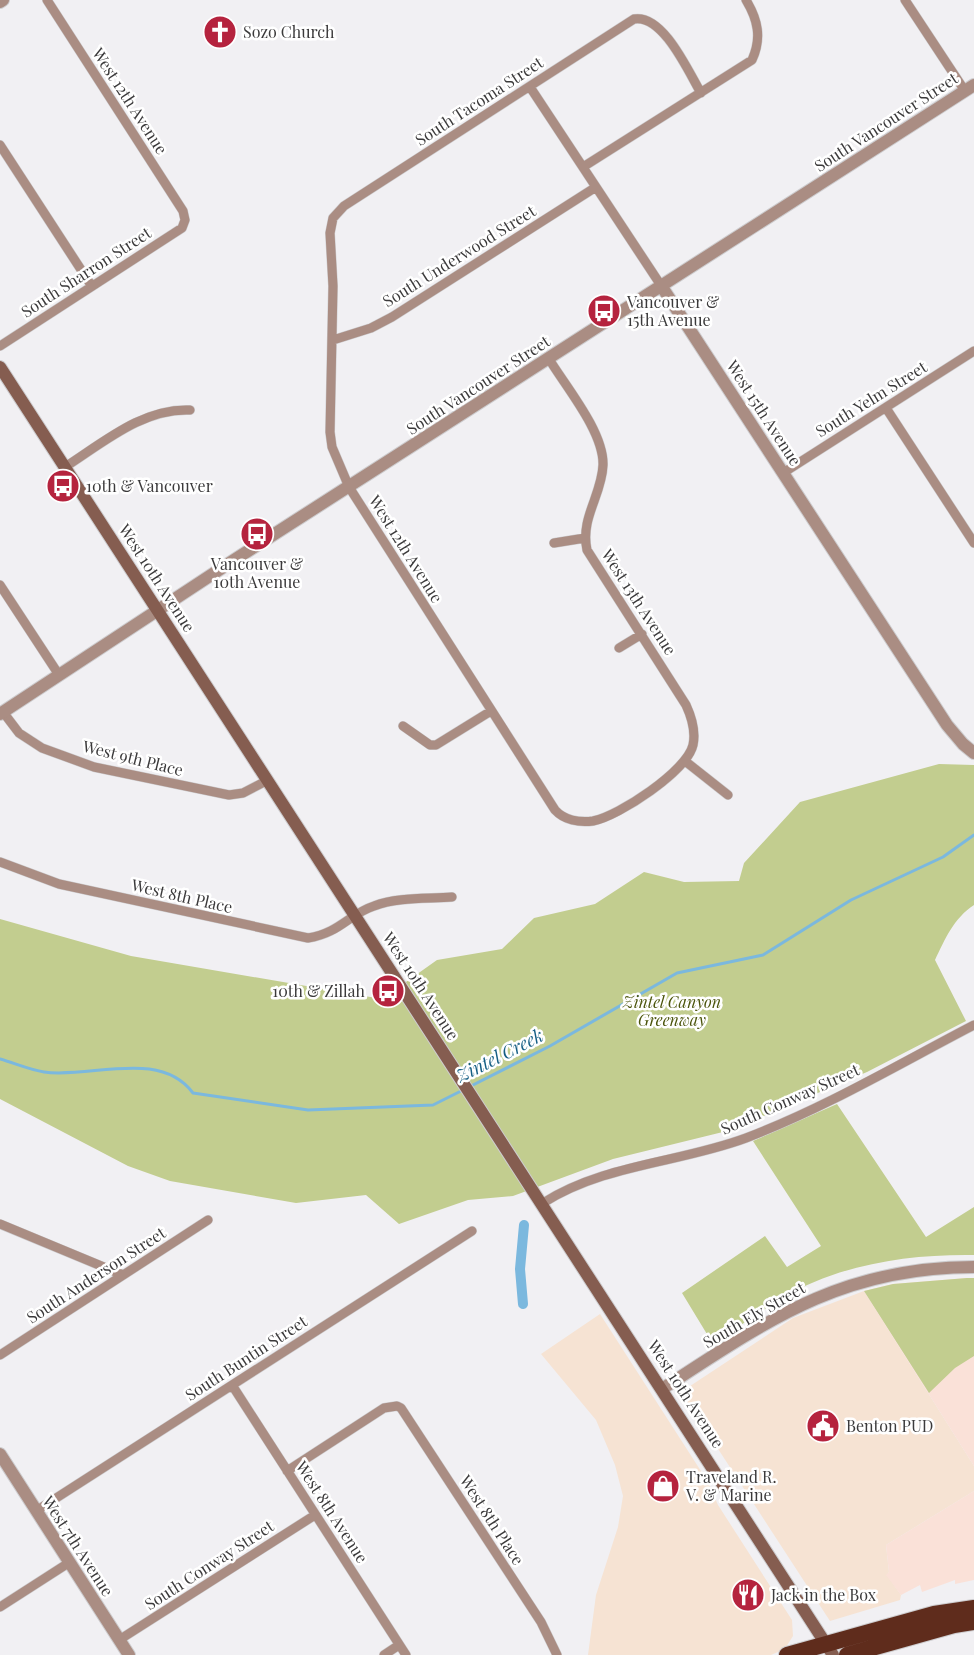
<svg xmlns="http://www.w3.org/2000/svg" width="974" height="1655" viewBox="0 0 974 1655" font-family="'Playfair Display',serif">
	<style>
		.commercial { fill: #f6e3d3 }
		.industrial { fill: #fae1d8 }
		.green { fill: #c2cd8f }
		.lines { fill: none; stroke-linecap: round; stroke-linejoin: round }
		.stream { stroke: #7bb8de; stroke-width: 3 }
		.canal { stroke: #7bb8de; stroke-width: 10 }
		.minor-casing { stroke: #cdccce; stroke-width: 10 }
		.tertiary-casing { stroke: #cdccce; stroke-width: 14 }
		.secondary-casing { stroke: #cdccce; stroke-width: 14 }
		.trunk-casing { stroke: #cdccce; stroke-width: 18 }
		.minor { stroke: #aa8d83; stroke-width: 9 }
		.tertiary { stroke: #aa8d83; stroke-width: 12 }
		.secondary { stroke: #855d50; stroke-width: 12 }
		.trunk { stroke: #5f2c1c; stroke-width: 16 }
		.labels { text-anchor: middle; stroke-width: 5; stroke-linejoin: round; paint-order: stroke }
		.poi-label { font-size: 16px; fill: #3b3a3b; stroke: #fff; text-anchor: start }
		.street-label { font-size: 16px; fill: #3b3a3b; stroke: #fff }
		.park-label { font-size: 16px; font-style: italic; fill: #4b540b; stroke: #fff }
		.water-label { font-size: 18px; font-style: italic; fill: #155e84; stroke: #fff }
	</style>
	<rect width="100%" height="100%" fill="#f1f0f3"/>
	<path class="commercial" d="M864 1291 974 1466V1491L886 1545 889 1572 887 1575 901 1595 900 1600 830 1621 681 1392 793 1318Z
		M600 1314 708 1482 718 1505 792 1620 793 1636 786 1647 780 1651 771 1655H588L596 1595 618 1527 623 1496 615 1465 596 1420 541 1354Z"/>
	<path class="industrial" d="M967 1278H974V1466L864 1291 893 1284Z
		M974 1491V1580L955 1584V1580L922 1592 920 1585 901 1595 886 1575 889 1572 886 1545Z"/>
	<path class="green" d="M939 764 974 765V905C954 918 945 939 935 960L966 1021 867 1072 731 1130 613 1159 513 1196 468 1200 399 1224 366 1195 296 1203 170 1181 128 1166 0 1099V919L131 956 382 999 437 960 502 949 534 918 595 904 644 872 684 882 739 881 744 863 800 802Z
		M837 1104 926 1237 974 1207V1255C909 1254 840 1264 782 1298 759 1312 736 1329 713 1344L682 1293 765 1236 787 1267 821 1246 753 1141Z
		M967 1278H974V1356L955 1368 929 1393 864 1291 893 1284Z"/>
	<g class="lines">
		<path class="stream" d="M0 1059C14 1063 30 1070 44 1072 90 1079 159 1048 193 1093L308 1110 433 1105 463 1090
			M469 1087 550 1046 677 973 763 955 851 900 943 857 974 835"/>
		<path class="canal" d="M523 1304 520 1269 524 1225"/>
		<g class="minor-casing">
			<path id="minor" d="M905 0 965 91
				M530 87 662 287
				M0 145 91 285
				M583 167 752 60C762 38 758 20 746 0
				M333 340 371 328 392 317 596 187
				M0 346 182 228 185 220 183 211 47 0
				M549 359C566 387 604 432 603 465 602 495 580 518 587 550L686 705C692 718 696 731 693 745 687 771 619 816 593 821 579 823 564 820 555 810L349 487 332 447 330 432 333 286 330 233 333 218 344 206 634 19C663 14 688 71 701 93
				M886 408 974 543
				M65 467C104 442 143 408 190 410
				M783 473 974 351
				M554 543 585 538
				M0 585 59 675
				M619 648 642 634
				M3 712 19 733 42 748 94 767 229 795 243 793 268 780
				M403 726 430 745H436L491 711
				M685 761 728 795
				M0 862 59 884 308 938C340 933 349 914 374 906 398 897 427 899 452 897
				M543 1203C604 1164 679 1163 746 1138 825 1108 899 1064 974 1025
				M0 1224 123 1275
				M0 1355 208 1220
				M232 1385 406 1655
				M287 1471 384 1408 397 1406 401 1408 541 1622 557 1655
				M36 1511 472 1231
				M0 1607 70 1562
				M119 1640 315 1515
				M384 1655 399 1645"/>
		</g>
		<g class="tertiary-casing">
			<path id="tertiary" d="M0 2 3 0
				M662 287 947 725 963 744 974 753
				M0 714 234 560 974 85
				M662 1389C768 1320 842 1267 974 1267
				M0 1454 129 1655"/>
		</g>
		<g class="secondary-casing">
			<path id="secondary" d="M0 367 833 1655"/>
		</g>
		<g class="trunk-casing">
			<path id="trunk" d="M787 1655 934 1614 974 1608
				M847 1655 954 1625 974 1622"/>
		</g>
		<use href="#minor" class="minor"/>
		<use href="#tertiary" class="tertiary"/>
		<use href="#secondary" class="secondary"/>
		<use href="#trunk" class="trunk"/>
	</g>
	<defs>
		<g id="church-disc" transform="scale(1.725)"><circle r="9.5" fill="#b5233e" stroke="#fff"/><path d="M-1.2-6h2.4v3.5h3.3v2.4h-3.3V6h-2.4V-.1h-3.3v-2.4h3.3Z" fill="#fff"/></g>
		<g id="bus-disc" transform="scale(1.725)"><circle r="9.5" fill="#b5233e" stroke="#fff"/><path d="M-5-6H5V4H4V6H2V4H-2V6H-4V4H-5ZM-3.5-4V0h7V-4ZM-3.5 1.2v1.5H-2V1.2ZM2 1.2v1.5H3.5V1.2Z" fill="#fff"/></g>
		<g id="civic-disc" transform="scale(1.725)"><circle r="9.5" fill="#b5233e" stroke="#fff"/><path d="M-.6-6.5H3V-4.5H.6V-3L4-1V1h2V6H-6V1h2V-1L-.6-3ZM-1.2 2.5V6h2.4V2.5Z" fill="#fff"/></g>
		<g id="shop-disc" transform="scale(1.725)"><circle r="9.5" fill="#b5233e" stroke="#fff"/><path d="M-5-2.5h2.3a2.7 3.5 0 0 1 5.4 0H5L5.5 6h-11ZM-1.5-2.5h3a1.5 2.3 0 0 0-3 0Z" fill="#fff"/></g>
		<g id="restaurant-disc" transform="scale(1.725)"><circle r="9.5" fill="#b5233e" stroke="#fff"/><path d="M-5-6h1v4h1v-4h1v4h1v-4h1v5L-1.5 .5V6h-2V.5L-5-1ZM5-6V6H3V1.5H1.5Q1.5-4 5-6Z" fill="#fff"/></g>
	</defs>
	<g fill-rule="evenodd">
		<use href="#church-disc" x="220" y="32"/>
		<use href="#bus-disc" x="604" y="311"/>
		<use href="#bus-disc" x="63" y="486"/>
		<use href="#bus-disc" x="257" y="534"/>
		<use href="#bus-disc" x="388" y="991"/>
		<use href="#civic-disc" x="823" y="1426"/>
		<use href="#shop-disc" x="663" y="1486"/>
		<use href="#restaurant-disc" x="748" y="1595"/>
	</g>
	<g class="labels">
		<g class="poi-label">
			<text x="243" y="38">Sozo Church</text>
			<text x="627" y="308">Vancouver &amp;<tspan x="627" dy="18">15th Avenue</tspan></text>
			<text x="86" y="492">10th &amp; Vancouver</text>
			<text x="257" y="570" text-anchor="middle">Vancouver &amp;<tspan x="257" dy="18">10th Avenue</tspan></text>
			<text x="365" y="997" text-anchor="end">10th &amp; Zillah</text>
			<text x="846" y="1432">Benton PUD</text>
			<text x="686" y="1483">Traveland R.<tspan x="686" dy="18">V. &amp; Marine</tspan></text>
			<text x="771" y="1601">Jack in the Box</text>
		</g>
		<g class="street-label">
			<text transform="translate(130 101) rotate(57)" y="6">West 12th Avenue</text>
			<text transform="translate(479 101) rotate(-33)" y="6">South Tacoma Street</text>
			<text transform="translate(886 122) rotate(-33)" y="6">South Vancouver Street</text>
			<text transform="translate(459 256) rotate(-32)" y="6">South Underwood Street</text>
			<text transform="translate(86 272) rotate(-33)" y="6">South Sharron Street</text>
			<text transform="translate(478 385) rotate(-33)" y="6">South Vancouver Street</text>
			<text transform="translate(871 399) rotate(-32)" y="6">South Yelm Street</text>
			<text transform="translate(764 413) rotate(57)" y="6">West 15th Avenue</text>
			<text transform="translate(406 549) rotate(58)" y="6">West 12th Avenue</text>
			<text transform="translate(157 578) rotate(57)" y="6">West 10th Avenue</text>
			<text transform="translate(639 602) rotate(57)" y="6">West 13th Avenue</text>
			<text transform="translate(133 758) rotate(14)" y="6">West 9th Place</text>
			<text transform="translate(182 896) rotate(13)" y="6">West 8th Place</text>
			<text transform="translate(421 986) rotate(57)" y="6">West 10th Avenue</text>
			<text transform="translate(790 1099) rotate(-24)" y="6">South Conway Street</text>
			<text transform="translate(96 1275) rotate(-33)" y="6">South Anderson Street</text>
			<text transform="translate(754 1315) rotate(-30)" y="6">South Ely Street</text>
			<text transform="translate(246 1358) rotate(-33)" y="6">South Buntin Street</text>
			<text transform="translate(686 1394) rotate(57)" y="6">West 10th Avenue</text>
			<text transform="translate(332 1512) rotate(57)" y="6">West 8th Avenue</text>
			<text transform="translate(492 1520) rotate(57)" y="6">West 8th Place</text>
			<text transform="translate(78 1546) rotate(57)" y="6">West 7th Avenue</text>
			<text transform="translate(209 1565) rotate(-33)" y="6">South Conway Street</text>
		</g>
		<g class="park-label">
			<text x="672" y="1008">Zintel Canyon<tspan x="672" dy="18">Greenway</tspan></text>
		</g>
		<g class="water-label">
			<text transform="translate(500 1056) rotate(-27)" y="6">Zintel Creek</text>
		</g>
	</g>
</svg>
